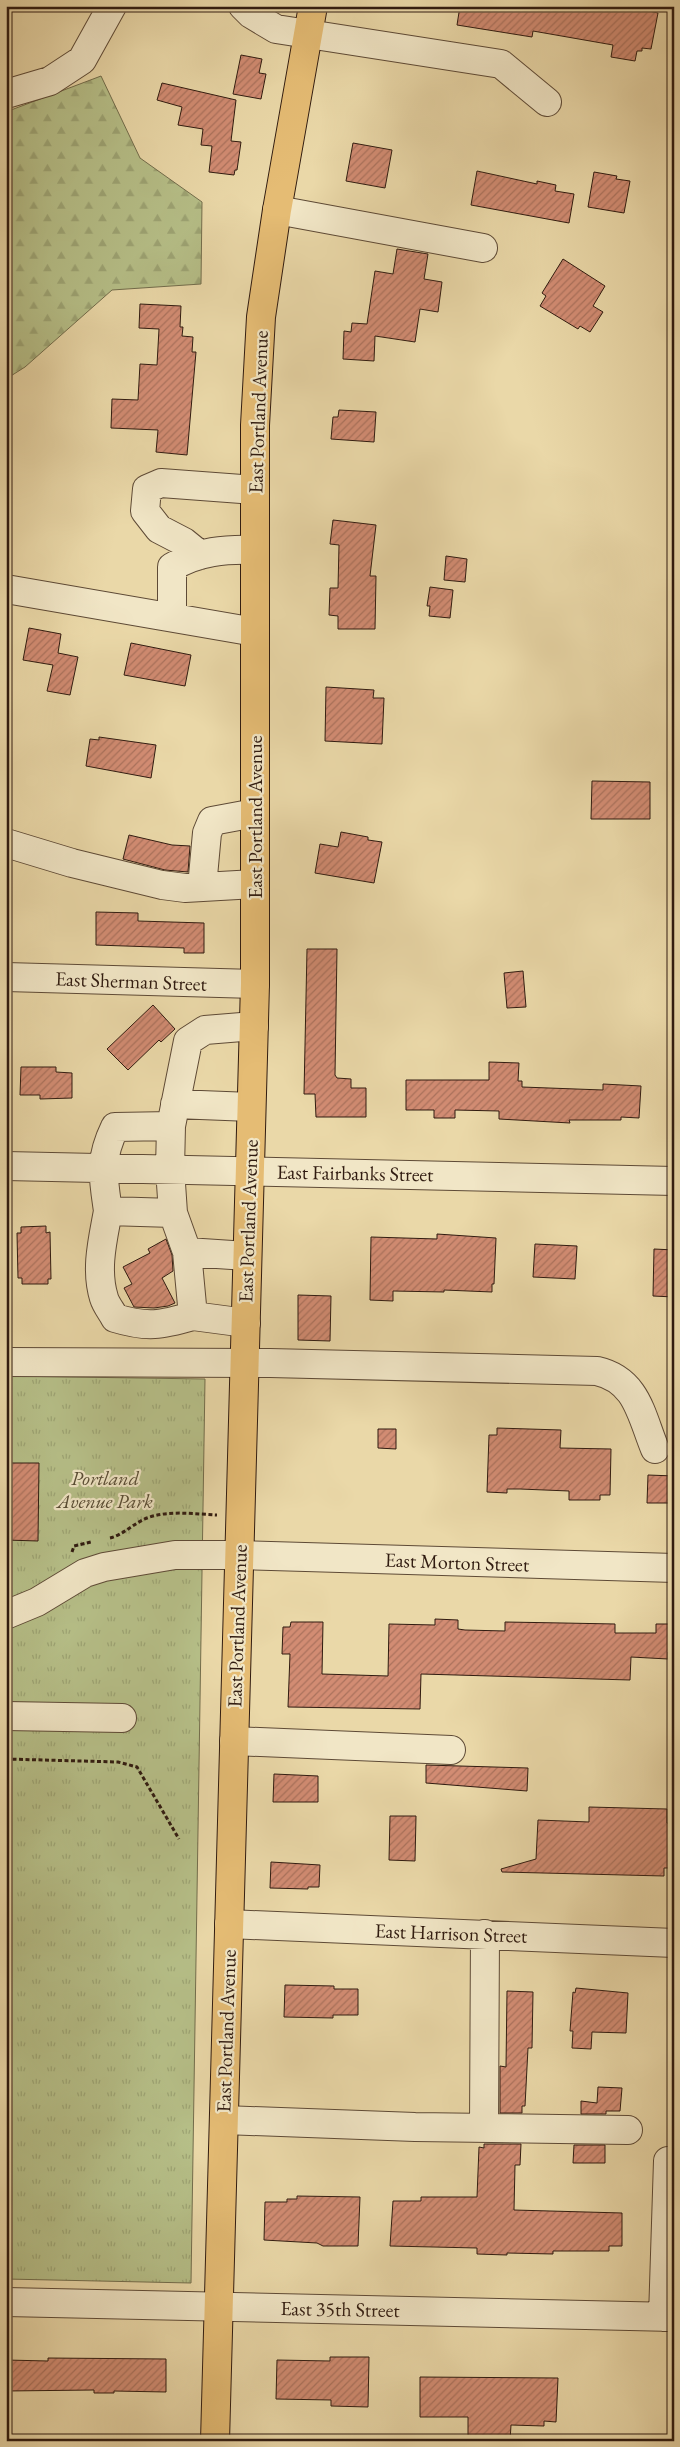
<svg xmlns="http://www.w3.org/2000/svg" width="680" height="2447" viewBox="0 0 680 2447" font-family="'EB Garamond',serif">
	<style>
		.forest { fill: url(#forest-firs); stroke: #736d4c }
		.park { fill: url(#park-tufts); stroke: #736d4c }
		.building { fill: url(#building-hatch); stroke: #301b10 }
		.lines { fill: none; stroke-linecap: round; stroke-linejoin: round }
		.minor-casing { stroke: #5e4a36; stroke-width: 30 }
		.major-casing { stroke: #301b10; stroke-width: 30 }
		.path { stroke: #301b10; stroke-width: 3; stroke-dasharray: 4 2.5; stroke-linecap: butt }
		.minor { stroke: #f1e6c6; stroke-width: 28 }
		.major { stroke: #e5bc74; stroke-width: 28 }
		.labels { text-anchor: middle; stroke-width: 4.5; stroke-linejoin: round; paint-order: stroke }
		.street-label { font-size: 20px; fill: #301b10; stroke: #f1e6c6 }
		.park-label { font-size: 20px; font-style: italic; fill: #584c34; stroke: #f1e6c6 }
	</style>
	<defs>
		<pattern id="forest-firs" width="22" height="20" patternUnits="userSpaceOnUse" patternTransform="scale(1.25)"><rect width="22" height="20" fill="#b6bf88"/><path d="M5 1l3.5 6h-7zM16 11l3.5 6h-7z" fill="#9da474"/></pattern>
		<pattern id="park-tufts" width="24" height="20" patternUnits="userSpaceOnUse" patternTransform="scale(1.25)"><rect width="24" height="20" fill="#b6bf88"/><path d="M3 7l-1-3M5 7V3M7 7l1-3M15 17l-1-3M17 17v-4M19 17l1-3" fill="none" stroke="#9da474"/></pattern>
		<pattern id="building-hatch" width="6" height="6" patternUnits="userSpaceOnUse" patternTransform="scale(1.25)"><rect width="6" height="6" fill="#d28c73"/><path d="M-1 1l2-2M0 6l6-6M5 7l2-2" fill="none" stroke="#ab725d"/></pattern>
	</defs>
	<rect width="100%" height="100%" fill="#ead8a8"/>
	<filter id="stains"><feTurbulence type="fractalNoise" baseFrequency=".004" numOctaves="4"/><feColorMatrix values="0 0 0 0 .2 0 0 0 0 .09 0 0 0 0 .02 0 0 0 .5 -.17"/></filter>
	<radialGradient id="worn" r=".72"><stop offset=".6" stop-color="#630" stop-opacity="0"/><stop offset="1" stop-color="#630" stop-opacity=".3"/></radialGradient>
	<path class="forest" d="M101 76 140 158 202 202 201 284 112 290 25 367 6 379V122L11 110Z"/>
	<path class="park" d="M6 1376 205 1379 191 2283 6 2279Z"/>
	<path class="building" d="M460 6H650L649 11 658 13 651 49 642 48V51H637L635 61 611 57 613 45 533 31 532 37 457 25Z
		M241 55 262 59 259 73 266 74 261 99 233 94Z
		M162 83 236 100 231 141 241 142 237 170H235L234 175 209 172 212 146 201 145 203 129 178 125 182 107 157 100Z
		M353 143 392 150 385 188 346 181Z
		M477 171 537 184V181L556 185 555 191 574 194 569 223 471 205Z
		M594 172 617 176 616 179 630 181 624 213 588 207Z
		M397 249 428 254 424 279 442 282 438 312 420 309 415 342 375 336 374 361 343 359 344 331 351 332 352 323 367 324 375 271 393 274Z
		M563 259 605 286 593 306 603 312 590 332 580 326 578 329 540 306 546 296 542 293Z
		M140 304 181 306 180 327H183L182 336 193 337 192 352H196L187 455 156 452 158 430 111 428 112 399 138 400 140 364 157 365 159 329 139 328Z
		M339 410 376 412 374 442 331 439 333 417H338Z
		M333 520 376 525 370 576H376L375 629H338V616L329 615 330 588H338L339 545 330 544Z
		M446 556 467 559 465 582 444 580Z
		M430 587 453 590 450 618 429 616 430 606H427Z
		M29 628 61 634 58 653 78 657 70 695 47 691 53 665 23 660Z
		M131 643 191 655 185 686 124 675Z
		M326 687 374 690 373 698H384L382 744 325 741Z
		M99 737 156 745 151 778 86 766 90 739 99 740Z
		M592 781 650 782V819H591Z
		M341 832 368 837V840L382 842 374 883 315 873 320 844 338 847Z
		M129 835 172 845 190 846 188 872 165 870 123 859Z
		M96 912 138 913V921L204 923V953H184V948L96 945Z
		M307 949H337L335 1075 337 1078 351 1079V1088H366V1117H316L315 1094H304Z
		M523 971 526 1007 507 1008 504 973Z
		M153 1005 175 1029 161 1042 159 1040 128 1070 107 1049Z
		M489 1062 519 1063 518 1081H522V1087L603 1090V1084L641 1086 639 1118 621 1117V1120H569L570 1123 499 1119V1111L455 1110V1118H434V1110H406V1080H489Z
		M21 1067H56V1072L72 1073V1098L40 1099V1095H20Z
		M46 1226V1233L50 1232 51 1279H48V1284H22V1278H18L17 1233H21V1227Z
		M437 1234 496 1238 494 1284H492V1292L444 1290V1292L393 1291V1301L370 1300 371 1237 437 1239Z
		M166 1239 172 1255 173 1271 162 1278 175 1303 168 1306 154 1308 134 1307 124 1288 132 1284 123 1267 150 1253 148 1249Z
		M535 1244 577 1246 575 1279 533 1277Z
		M654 1249 674 1250V1297L653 1296Z
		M298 1295 331 1296 330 1341 298 1340Z
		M497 1428 561 1430 560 1448 611 1449 610 1495H600V1500H569V1491L520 1489H507V1493L487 1492 489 1435H497Z
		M378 1429H396V1449L378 1448Z
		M6 1463H39L38 1541 6 1540Z
		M648 1475 674 1476V1503H647Z
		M435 1619 458 1620V1629L465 1630 505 1631V1622L563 1623 615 1624V1633H656V1624H674V1652H668V1659L631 1657 630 1680 421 1674 420 1709 288 1707 290 1654H282L283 1627H290L291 1622H323L322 1674 388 1676 389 1624 435 1625Z
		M426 1765 528 1768 527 1791 426 1783Z
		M274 1774 318 1776V1802H273Z
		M589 1807 667 1809V1823H674V1868H664V1876L502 1872 501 1869 536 1859 538 1820 589 1822Z
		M390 1816H416L415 1861 389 1860Z
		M271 1862 320 1865 319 1887H308V1889L270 1888Z
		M285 1985 334 1986V1989H358V2015H333V2018L284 2017Z
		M576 1988 628 1993 626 2033 592 2032 591 2049 572 2048 573 2031H570L573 1992 575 1993Z
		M507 1991 533 1992 532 2048H528L525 2106H522V2113H500V2066L506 2067Z
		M598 2087 622 2088 620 2111H606V2114H581V2101L597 2103Z
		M484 2144H521L520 2165H515L514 2210 622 2213V2246H609V2251H553V2254L507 2253V2255L477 2254V2248L390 2246 393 2201H421V2197H477L479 2147 484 2148Z
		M574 2145H605V2163H573Z
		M297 2196 360 2197 358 2246H323L317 2243 264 2240 265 2202H287V2199H297Z
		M330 2357H369L368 2407 331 2406V2400L276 2399 277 2360 330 2361Z
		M48 2358 166 2359V2392L114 2391V2393H94V2390L6 2391V2360L48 2361Z
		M420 2377 558 2378 556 2422 544 2421V2426L511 2425 510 2441 468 2440V2417H420Z"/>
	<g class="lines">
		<g class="minor-casing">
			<path id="minor" d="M243 6 251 14 276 29 501 64 547 102
				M6 94 50 81 82 60 112 6
				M277 210 483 248
				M200 555 184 542 159 529 145 511 147 489 161 483 255 490
				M6 589 255 632
				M172 617V567C198 551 226 549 255 550
				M6 843 72 863 162 885 185 888 255 884
				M202 887 207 833 212 821 255 813
				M6 977 255 984
				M175 1104 251 1107
				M171 1126 115 1127C99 1160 103 1176 108 1211L173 1213 170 1169 171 1126 188 1041 205 1030 254 1026
				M6 1166 674 1181
				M108 1211C103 1239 95 1269 104 1298 106 1305 112 1312 115 1318 148 1328 161 1325 193 1316
				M173 1213 187 1252 193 1316 246 1323
				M187 1252 247 1256
				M6 1362 270 1363 597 1371C637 1380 641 1415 655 1449
				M8 1614 37 1602 85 1573 104 1567 175 1555H239L674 1568
				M6 1716 122 1718
				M234 1741 451 1750
				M229 1924 674 1943
				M224 2120 415 2127 628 2130
				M484 2127 485 1934
				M6 2302 674 2317
				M663 2317 668 2161"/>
		</g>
		<g class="major-casing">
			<path id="major" d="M215 2441 255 984V425L261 317 277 210 313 6"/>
		</g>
		<path class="path" d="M110 1538C123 1535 134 1523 147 1518 168 1510 195 1514 217 1515
			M72 1552 74 1546 91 1542
			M6 1759 118 1762 137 1767 179 1839"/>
		<use href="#minor" class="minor"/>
		<use href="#major" class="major"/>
	</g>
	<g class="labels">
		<g class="street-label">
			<text transform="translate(258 412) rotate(-88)" y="7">East Portland Avenue</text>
			<text transform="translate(255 817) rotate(-90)" y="7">East Portland Avenue</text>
			<text transform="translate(131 981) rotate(2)" y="7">East Sherman Street</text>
			<text transform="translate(355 1173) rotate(1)" y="7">East Fairbanks Street</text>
			<text transform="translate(248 1221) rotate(-88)" y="7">East Portland Avenue</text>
			<text transform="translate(457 1562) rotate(2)" y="7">East Morton Street</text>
			<text transform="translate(237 1626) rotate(-88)" y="7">East Portland Avenue</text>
			<text transform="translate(451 1933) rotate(2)" y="7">East Harrison Street</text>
			<text transform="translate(226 2031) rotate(-88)" y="7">East Portland Avenue</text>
			<text transform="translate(340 2309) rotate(1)" y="7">East 35th Street</text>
		</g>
		<g class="park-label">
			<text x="105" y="1485">Portland<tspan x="105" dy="23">Avenue Park</tspan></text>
		</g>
	</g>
	<rect width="680" height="2447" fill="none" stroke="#ead8a8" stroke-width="25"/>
	<rect x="8" y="8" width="665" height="2432" fill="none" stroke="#301b10" stroke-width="2.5"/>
	<rect x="12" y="12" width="655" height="2422" fill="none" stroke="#301b10"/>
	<rect width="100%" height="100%" filter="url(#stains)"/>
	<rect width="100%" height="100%" fill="url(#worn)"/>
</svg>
